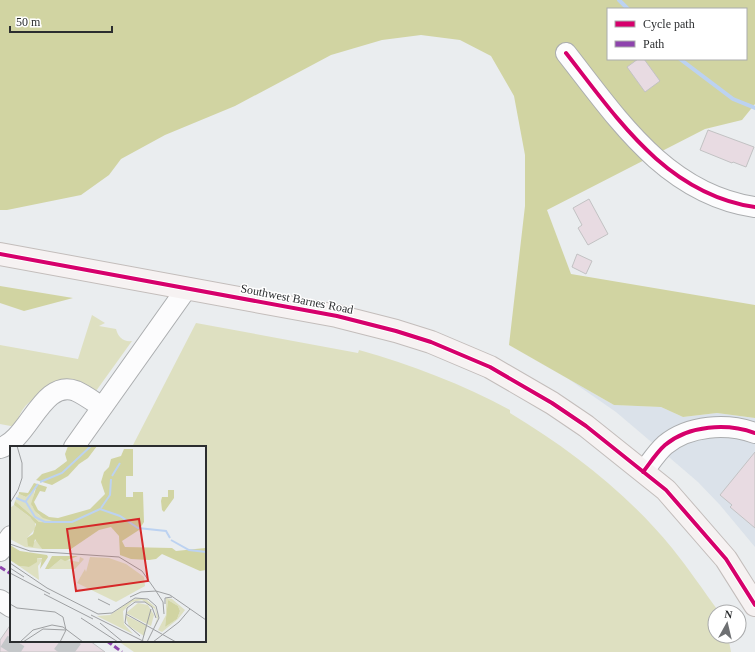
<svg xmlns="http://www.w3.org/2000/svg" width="755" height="652" viewBox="0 0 755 652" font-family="'Times New Roman',serif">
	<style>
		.built { fill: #dbe2ea }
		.green { fill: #dee0c1 }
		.forest { fill: #d1d4a2; fill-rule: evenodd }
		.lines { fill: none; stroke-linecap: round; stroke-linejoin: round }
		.stream { stroke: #bcd2f1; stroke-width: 4 }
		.building { fill: #e8dbe2; stroke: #c2c2c3 }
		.minor-tunnel { stroke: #c4c7c9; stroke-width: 20; stroke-dasharray: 20 10; stroke-linecap: butt }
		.minor-casing { stroke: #abadaf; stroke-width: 22 }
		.major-casing { stroke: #c3bdbb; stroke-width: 24 }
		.minor { stroke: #fcfcfd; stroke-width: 20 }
		.major { stroke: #f6f2f2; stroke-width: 22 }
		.quiet { stroke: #8e44ad; stroke-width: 3; stroke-dasharray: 6 3; stroke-linecap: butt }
		.cycleway-casing { stroke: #fff; stroke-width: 6 }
		.cycleway { stroke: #d6006c; stroke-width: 4 }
		.labels { text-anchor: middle; stroke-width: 3; stroke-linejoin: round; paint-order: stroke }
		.street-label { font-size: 12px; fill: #2b2d2f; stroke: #fff }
		.inset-river { fill: none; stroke: #bcd2f1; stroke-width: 2 }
		.inset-road { fill: none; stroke: #9ea0a2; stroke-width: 1 }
		.view { fill: #d62828; fill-opacity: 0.15; stroke: #d62828; stroke-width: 2 }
		.inset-edge { fill: none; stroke: #2b2d2f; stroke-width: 2 }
	</style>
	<rect width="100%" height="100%" fill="#eaedef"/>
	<path class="built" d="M509 345 614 405 661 407 683 417 717 413 755 418V547L720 505 698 482 642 434 616 412 567 378Z"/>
	<path class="green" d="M92 315 105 323 99 326 116 329C118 337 123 342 132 341L96 391 37 398C25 402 18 415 16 427L0 424V345L78 359Z
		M196 323 358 353 359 350C412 365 462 384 510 410V413C571 450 627 493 672 548 689 569 703 590 719 612H715V636H728L731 652H134L118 641H205V447H132Z"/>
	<path class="forest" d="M0 0H755V104L742 120 705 129 547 210 571 274 755 305V418L717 413 683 417 661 407 614 405 509 345 525 206V155L514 96 491 56 460 40 421 35 382 40 331 55 235 106 165 135 121 159 109 175 81 195 7 210H0ZM608 9H746V59H608Z
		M0 286 73 298 24 311 0 303Z"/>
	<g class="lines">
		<path class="stream" d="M619 0 628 9
			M680 59 733 99 755 108"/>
	</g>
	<path class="building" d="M638 59H644L660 81 645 92 627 67Z
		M708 130 754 147 746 167 733 162 732 163 700 150Z
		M589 199 608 234 588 245 578 228 582 225 573 208Z
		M577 254 592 261 586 274 572 267Z
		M755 452V528L730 507 732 505 720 495Z
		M11 624V641H90L105 652H0V640Z"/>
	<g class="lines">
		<path class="minor-tunnel" d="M60 641 75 652
			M9 652 16 641"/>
		<g class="minor-casing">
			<path id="minor" d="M566 53C617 118 666 194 755 207
				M74 447 187 288
				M0 448C29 440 42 378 76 391 85 395 94 402 102 407
				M643 472C650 463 657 452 665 445 689 425 727 423 755 433
				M0 551 11 536
				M0 600 11 607"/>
		</g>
		<g class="major-casing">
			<path id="major" d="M0 254 337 316 396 331 431 342 490 367 552 403 586 426 666 490 726 559 755 605"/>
		</g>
		<use href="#minor" class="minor"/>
		<use href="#major" class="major"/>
		<path class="quiet" d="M0 567 11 574
			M107 641 122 652"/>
		<g class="cycleway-casing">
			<path id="cycleway" d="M566 53C617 118 666 194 755 207
				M0 254 337 316 396 331 431 342 490 367 552 403 586 426 666 490 726 559 755 605
				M643 472C650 463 657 452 665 445 689 425 727 423 755 433"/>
		</g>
		<use href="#cycleway" class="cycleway"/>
	</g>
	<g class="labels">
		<g class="street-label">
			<text transform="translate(297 299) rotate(11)" y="4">Southwest Barnes Road</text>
		</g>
	</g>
	<g transform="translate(10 446)">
		<rect width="196" height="196" fill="#eaedef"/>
		<path d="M25 41 22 60 29 69 49 76 48 78 29 76 5 55 9 48 16 51ZM4 59 25 75V83L17 92 19 98 22 99 27 93 32 103 15 101 0 93V62ZM70 111 74 113 65 123H39L51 113 69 116ZM80 111 99 112 116 118 134 131 135 140 106 156 67 137 75 123 76 126ZM27 112 33 113 28 120 29 134 9 120 19 121ZM131 152 137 154 145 161 148 171 147 176 144 182 147 173 145 163 132 154 122 156 113 165 114 178 123 188 87 170 100 169 122 154ZM156 152 162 153 175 164 168 173 152 186 148 184 156 169ZM158 154 168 160 170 165 167 173 155 181ZM128 157 138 159 144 169 141 180 116 167ZM115 169 137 180 134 190 119 180Z" fill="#dee0c1" fill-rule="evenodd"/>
		<path d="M58 0H87L78 12 69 18 58 30 42 39 26 34 32 28 45 24 57 15 55 8ZM114 3H123V30H116V51H123V46H133L134 76 129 84 112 95 115 101 162 102 166 105 195 102 196 124 190 125 152 108 146 113 139 114 121 113 110 109 109 90 101 81 89 84 61 103H32L25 93 23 101 18 100 17 92 23 88 26 78 20 71 4 59 5 55 29 76 49 77 33 72 25 65 21 58 26 42 16 51 9 48V46L18 47 24 37 37 41 35 46 30 45 24 56 28 64 39 71 48 72 80 63 95 48 91 36 94 26 99 21 101 13 111 10ZM158 44H164V52L154 66 152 64 151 55 152 51H158ZM0 99 10 105 37 109 38 111 30 123 32 112H27V116L19 121 9 120 0 114ZM42 110H68L55 115 51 113 39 123H35ZM158 154 168 160 170 165 167 173 155 181Z" fill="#d1d4a2"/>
		<path class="inset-river" d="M102 30 110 17M30 36 52 27 81 0M6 52 16 56 25 71 35 76H62L90 63 110 70 128 82 156 85 160 92M16 55 28 38M91 62 100 49 101 33M161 94 179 104 196 106"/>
		<path class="inset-road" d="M0 57 8 44 12 32V17L7 0M0 98 20 105 109 111 132 125 146 145 160 149 196 174M0 117 37 142 88 168 102 167 125 152 138 153 146 160 149 172 137 196M0 122 14 131M0 127 40 148M34 148 83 173M120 151 131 146 146 145 153 156 154 168M88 153 100 159M0 158 7 162 45 166 53 171 56 184 50 196M155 158V152L162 151M116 168 166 196M81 169 135 196M71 172 108 196M90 177 113 196M130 190 115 177 117 162 125 156H135L142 161 146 172M10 196 23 184 42 179 53 181 73 196M13 196 33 183 56 184M132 196 141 163M143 196 169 176 180 163"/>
		<path class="view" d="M129 73 138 135 66 145 57 83Z"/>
		<rect width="196" height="196" class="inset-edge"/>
	</g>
	<rect x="607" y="8" width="140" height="52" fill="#ffffff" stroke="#aaabac"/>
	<rect x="615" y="21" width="20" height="6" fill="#d6006c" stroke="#aaabac"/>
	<text x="643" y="28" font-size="12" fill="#2b2d2f">Cycle path</text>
	<rect x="615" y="41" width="20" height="6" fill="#8e44ad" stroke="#aaabac"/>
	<text x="643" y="48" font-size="12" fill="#2b2d2f">Path</text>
	<g transform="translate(727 624) rotate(8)"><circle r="19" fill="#ffffff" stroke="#aaabac"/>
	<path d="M0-3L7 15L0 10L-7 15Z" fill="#6e7072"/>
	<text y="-6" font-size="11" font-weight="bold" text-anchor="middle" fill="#2b2d2f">N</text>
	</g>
	<path d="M10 26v6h102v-6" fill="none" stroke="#2b2d2f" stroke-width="2"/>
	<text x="16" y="26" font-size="12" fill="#2b2d2f" stroke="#ffffff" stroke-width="3" paint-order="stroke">50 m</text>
</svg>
